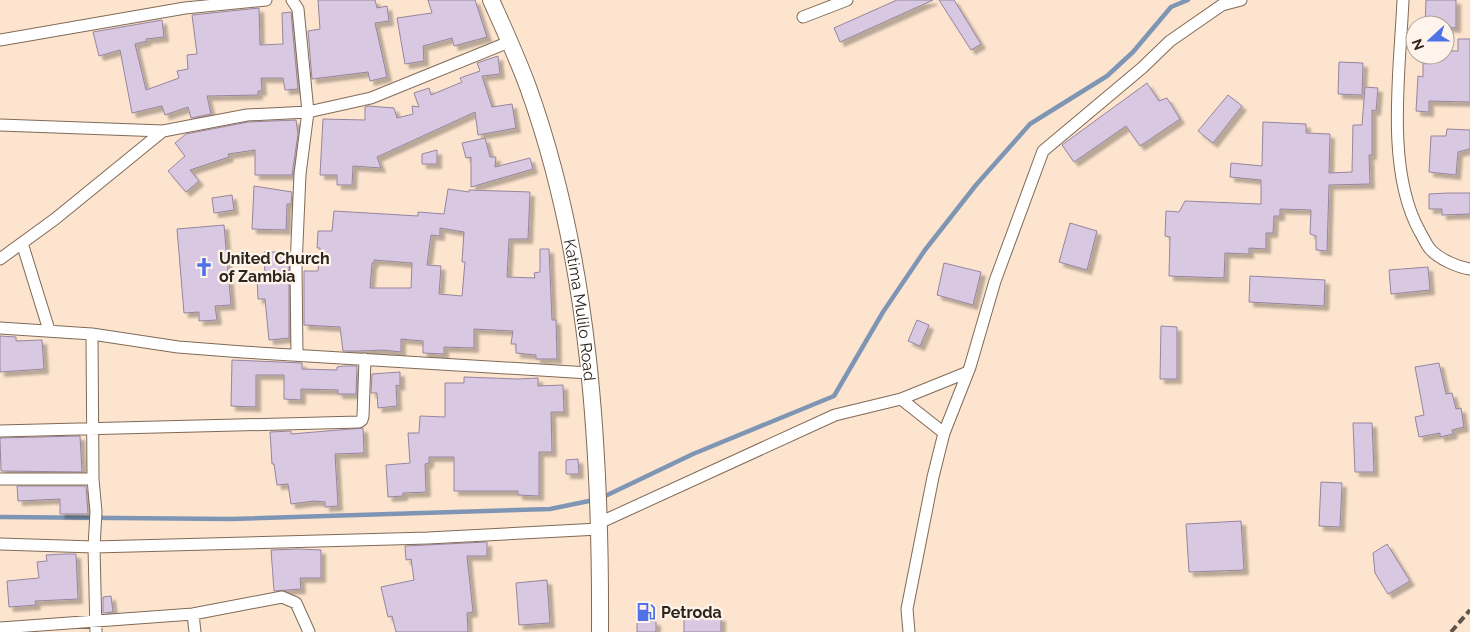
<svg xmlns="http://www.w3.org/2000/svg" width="1470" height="632" viewBox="0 0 1470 632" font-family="Raleway,sans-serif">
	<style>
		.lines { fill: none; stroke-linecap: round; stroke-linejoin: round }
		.stream { stroke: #7e96b4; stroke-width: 4.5 }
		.building { fill: #d9c8e2; stroke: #95859d; fill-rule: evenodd; filter: url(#shadow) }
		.street-casing { stroke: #806a57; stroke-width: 13 }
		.secondary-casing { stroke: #806a57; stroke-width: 18 }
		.street { stroke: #fff; stroke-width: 11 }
		.secondary { stroke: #fff; stroke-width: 16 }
		.rail { stroke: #605448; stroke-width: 4; stroke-dasharray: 8 4; stroke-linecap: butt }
		.labels { text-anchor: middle; stroke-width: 4.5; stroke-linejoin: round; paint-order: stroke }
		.poi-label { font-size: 16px; font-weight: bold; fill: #2e251d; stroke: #fef4eb; text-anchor: start }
		.street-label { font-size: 16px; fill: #2e251d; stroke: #fef4eb }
	</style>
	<defs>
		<filter id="shadow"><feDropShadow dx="4.5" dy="4.5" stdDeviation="1" flood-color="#0004"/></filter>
	</defs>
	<rect width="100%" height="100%" fill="#fce4ce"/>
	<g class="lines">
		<path class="stream" d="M601 498 693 454 834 396 883 312 925 250 976 185 1030 124 1107 76 1133 52 1171 7 1188 0
			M0 517 231 519 550 509 594 500"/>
	</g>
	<path class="building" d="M318 0H375L377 8 387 6 389 21 375 23 387 77 370 81 368 72 312 79 308 31 320 29Z
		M428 0H475L487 37 454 46 452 38 423 46 424 61 405 64 397 18 432 13Z
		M897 0H933L840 42 834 28Z
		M939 0H954L981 44 971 50Z
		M1426 0H1456V28L1445 27V25H1425Z
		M259 8 260 45 283 44 282 13 291 12 298 89 285 90 283 78H261L262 91H258V95L207 96 211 114 191 118 188 107 165 115 162 106 132 113 120 50 99 56 93 32 162 20 164 37 146 39 147 41 135 44 146 90 179 78 177 71 188 69 187 55 197 54 192 15Z
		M1458 39H1470V102L1429 101V112L1416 111 1418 76 1423 77V55H1445V51H1458Z
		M498 56 500 74 482 76 492 107 512 104 516 128 478 135 475 112 377 157 381 168 353 166 352 185H337V175H320L323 119 365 120V107L368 106 394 108 397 118 413 114 412 106 419 107 414 93 429 88 431 95 462 82 460 78 480 71 477 63Z
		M1339 62 1363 63 1362 95 1338 94Z
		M1147 83 1159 101 1167 98 1180 119 1140 146 1126 126 1074 162 1062 145Z
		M1365 87 1378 88 1376 111 1372 110V155H1369L1370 184 1329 185 1327 251 1316 250V236L1310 234 1311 210 1280 209V216H1274L1273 233H1266V249L1249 248V254L1225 253 1224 278 1169 276 1170 237 1165 236 1166 211 1179 212 1185 201 1261 204V180L1230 177 1231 163 1262 166 1263 122 1306 124V133L1330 134 1329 173 1352 172 1353 125H1362Z
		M1228 95 1242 106 1213 143 1198 131Z
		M296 120 298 134 292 175H255V150L228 154 229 157 190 170 199 181 186 192 168 171 185 156 175 143 186 134 248 122Z
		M1447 129 1470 130V149L1458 152 1456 175 1429 172 1431 136H1446Z
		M485 138 490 157H496L495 167 530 158 533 169 471 187V157L466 158 462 143Z
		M437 150V164H422V154Z
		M254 186 292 192 291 204H287L286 230 252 229Z
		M448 189 469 192V190L530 192 528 239H509L507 277 535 278 534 273 540 272V249H549L552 320H556L557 359H536V355L516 353V344H511L513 331 474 329V348L444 347V354L423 353V341L401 339V352L383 350 358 351H343L340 327 304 325V271H318L320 248H317L318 231H332L334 211 418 216V212L444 214ZM440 228 464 232 462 262H465L462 296 439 294 441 266 427 265 431 235 440 236ZM374 260 412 263 411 288H370L372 263H374Z
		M1448 193H1470V214L1442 215V209H1429V194Z
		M232 195 234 210 214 213 212 198Z
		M1070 223 1097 231 1087 270 1059 262Z
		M224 225 231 305 215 306 217 320 199 321V312L184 313 177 229Z
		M264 252H289V338L269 340 265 299H258L257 276H265Z
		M944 263 981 272 973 305 937 295Z
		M1428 267 1430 290 1391 294 1389 270Z
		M1250 276 1325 280 1324 306 1249 302Z
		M917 320 929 325 920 346 908 341Z
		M1161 326 1177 327V379H1160Z
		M0 336 16 337V341L42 340 44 369 0 372Z
		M232 360 302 363V369L337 370V367L343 366H357L356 394H338V390L301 389V400L284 399V375H256V407L231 406Z
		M1439 363 1446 394 1452 393 1456 409 1461 408 1464 427 1452 430 1453 434 1440 437V433L1419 437 1415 417 1424 415 1415 367Z
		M400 372V386L396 385 397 406 378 408 377 393H371L372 374Z
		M464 377 518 379 538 378V386L563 385 564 412H551L552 452H539V496L518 495V491H454V457H429V463L425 464 426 492 403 493V496L388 497 386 465 410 463 408 433H419L420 416 445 417V383H464Z
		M1353 423H1372L1374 472H1355Z
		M363 428 364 453 335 454 338 506 325 507V502L314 501 291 504 288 484 277 485 274 464H272L270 432 291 431V434Z
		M80 436 82 472 1 471 0 438Z
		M578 459 579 474H566V460Z
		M1321 482 1342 483 1340 527 1319 526Z
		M17 486H86L88 514H60V499L18 501Z
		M1241 521 1244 570 1189 572 1186 524Z
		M487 542V556H467L473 612 467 613 468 632H396L392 616 388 617 381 587 414 580 411 559 406 560 405 546Z
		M1387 544 1410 581 1388 594 1375 573 1373 553Z
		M298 549 321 550V578H300L301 589 274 591 271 550Z
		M65 554H76L78 599 35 601 36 605 9 607 7 581 39 578 37 562 47 561 46 555Z
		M547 580 550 623 519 625 516 583Z
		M111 596 113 612 103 613V597Z
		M684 617H721V632H684Z
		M637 621H656V632H637Z"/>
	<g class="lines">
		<g class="street-casing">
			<path id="street" d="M292 0 298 9 308 112 300 174 296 267 297 355
				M1403 0C1400 70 1385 170 1420 232 1423 237 1426 244 1430 249 1439 259 1457 267 1470 269
				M803 17 847 0
				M0 40 185 8 266 0
				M0 125 163 131 247 115 308 112 371 98 509 42
				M22 243 49 330
				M0 259 55 219 163 131
				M0 328 92 334 178 347 243 352 589 373
				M92 334 93 479 96 512 94 547 428 538 599 529
				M901 399 968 372
				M0 431 359 422 362 420 363 416 365 359
				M0 479H93
				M599 523 835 415 901 399 944 433
				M0 544 94 547 96 632
				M193 614 195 632
				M0 628 193 614 282 597 296 603 309 632
				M909 632 907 609 933 477 944 433 970 367 995 281 1043 151 1142 68 1170 41 1222 5 1241 0"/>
		</g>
		<g class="secondary-casing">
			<g id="secondary">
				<path id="s1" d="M491 0C504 29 517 57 528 87 590 259 601 451 600 632"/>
			</g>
		</g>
		<use href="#street" class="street"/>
		<use href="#secondary" class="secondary"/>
		<path class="rail" d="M1451 632 1470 610"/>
	</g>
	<defs>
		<g id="church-bare" transform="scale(1.5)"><path d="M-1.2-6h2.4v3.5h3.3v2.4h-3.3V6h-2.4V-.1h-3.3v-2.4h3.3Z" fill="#4f72e6" stroke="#fef4eb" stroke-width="2.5" paint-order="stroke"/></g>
		<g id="fuel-bare" transform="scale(1.5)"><path d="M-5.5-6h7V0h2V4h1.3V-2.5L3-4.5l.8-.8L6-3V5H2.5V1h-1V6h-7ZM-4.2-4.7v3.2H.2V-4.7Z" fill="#4f72e6" stroke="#fef4eb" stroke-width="2.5" paint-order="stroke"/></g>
	</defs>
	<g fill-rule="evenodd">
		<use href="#church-bare" x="204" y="267"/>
		<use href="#fuel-bare" x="646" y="612"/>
	</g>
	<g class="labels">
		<g class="poi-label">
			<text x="219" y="264">United Church<tspan x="219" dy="18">of Zambia</tspan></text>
			<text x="661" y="618">Petroda</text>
		</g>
		<g class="street-label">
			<text dy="6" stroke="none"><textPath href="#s1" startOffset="324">Katima Mulilo Road</textPath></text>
		</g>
	</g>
	<g transform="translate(1430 40) rotate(249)"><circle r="24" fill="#fef4eb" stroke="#aba199"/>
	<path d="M0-4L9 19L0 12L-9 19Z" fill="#4f72e6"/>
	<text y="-8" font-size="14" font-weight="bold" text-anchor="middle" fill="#2e251d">N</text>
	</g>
</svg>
